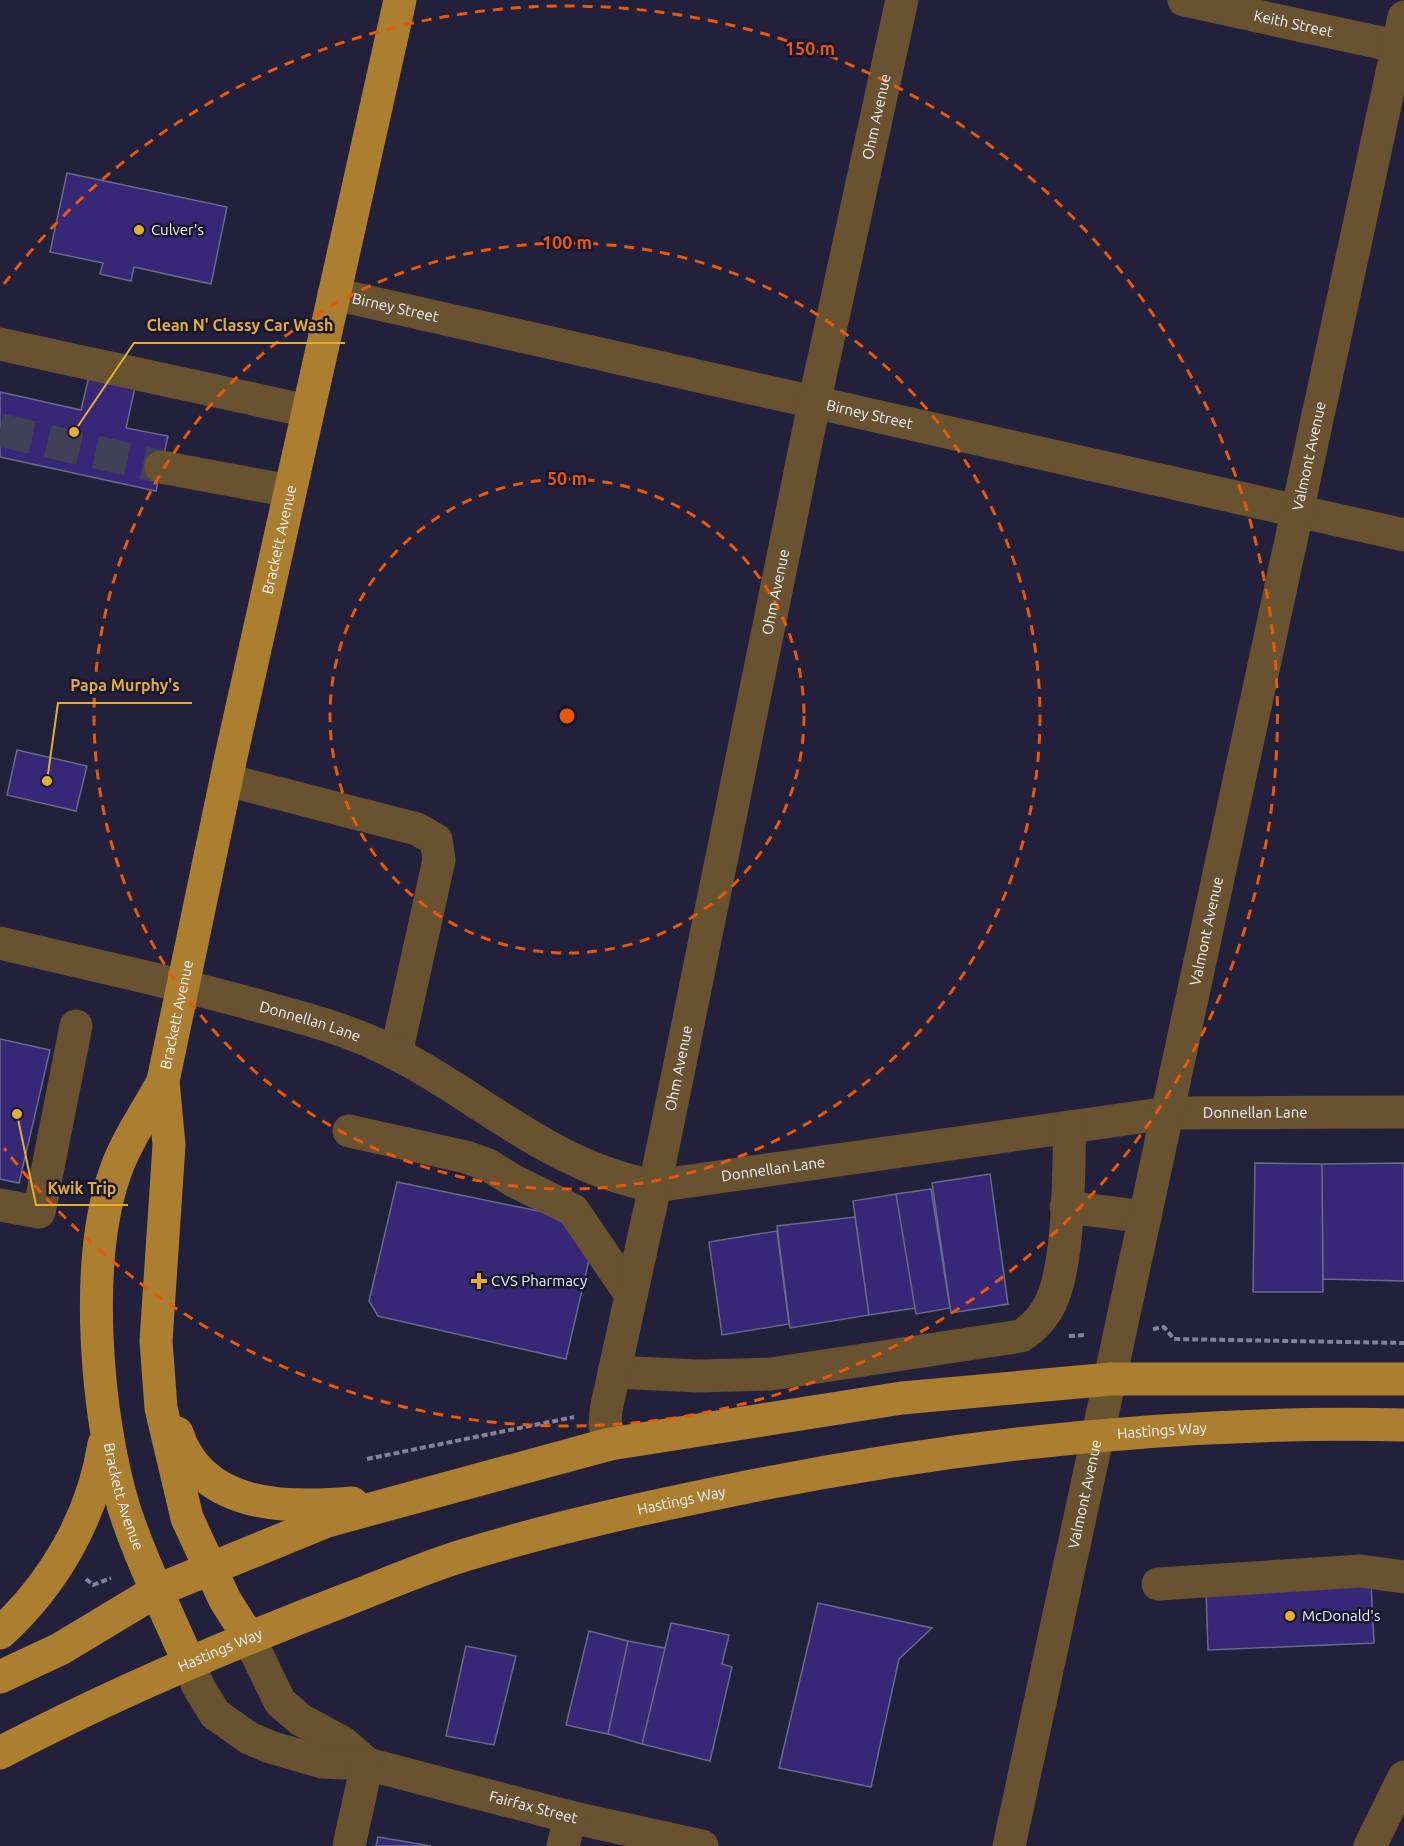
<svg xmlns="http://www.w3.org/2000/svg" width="1404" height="1846" viewBox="0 0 1404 1846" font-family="Ubuntu,sans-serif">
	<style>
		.building { fill: #362877; stroke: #696988; stroke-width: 1.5 }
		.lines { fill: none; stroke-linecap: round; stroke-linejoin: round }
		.minor-tunnel { stroke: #414057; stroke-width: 33; stroke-dasharray: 33 16; stroke-linecap: butt }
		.path { stroke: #838295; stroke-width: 4; stroke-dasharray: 6 3; stroke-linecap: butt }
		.minor { stroke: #685230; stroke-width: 33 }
		.major { stroke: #ac7e30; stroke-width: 33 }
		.ring { fill: none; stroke: #e8590c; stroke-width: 3; stroke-dasharray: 10 8 }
		.poi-dot { fill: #e2af34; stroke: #181630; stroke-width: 2 }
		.labels { text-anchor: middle; stroke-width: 5; stroke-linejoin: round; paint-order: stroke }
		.street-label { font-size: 15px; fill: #f3f3fe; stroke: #181630 }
		.poi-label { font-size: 15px; fill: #f3f3fe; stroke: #181630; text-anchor: start }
		.centre { fill: #e8590c; stroke: #181630; stroke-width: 3 }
		.ring-label { font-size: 18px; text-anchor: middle; font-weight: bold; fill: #e8590c; stroke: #181630; stroke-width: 5; stroke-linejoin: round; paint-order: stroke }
		.leader { fill: none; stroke: #e2af34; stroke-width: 2 }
		.callout-dot { fill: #e2af34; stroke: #181630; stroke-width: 2 }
		.callout-label { font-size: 16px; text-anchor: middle; font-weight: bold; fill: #e2af34; stroke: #181630; stroke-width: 5; stroke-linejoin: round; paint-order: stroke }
	</style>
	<rect width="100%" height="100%" fill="#22203a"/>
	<path class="building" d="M67 173 227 207 211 284 134 267 131 281 100 274 103 263 50 252Z
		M91 368 137 378 126 428 168 436 156 491 0 457V392L81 410Z
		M17 750 87 766 76 811 7 795Z
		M0 1039 50 1050 19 1183 0 1179Z
		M1255 1163 1322 1164 1323 1292H1253Z
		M1404 1163V1281L1323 1279 1322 1164Z
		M990 1174 1008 1304 951 1313 932 1183Z
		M397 1182 558 1215 589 1260 566 1359 378 1316 369 1301Z
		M931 1189 950 1308 916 1314 896 1194Z
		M896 1194 915 1308 869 1315 853 1201Z
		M855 1217 869 1315 790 1328 777 1226Z
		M777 1231 789 1324 722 1335 709 1242Z
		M1371 1582 1374 1643 1208 1650 1206 1589Z
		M818 1603 932 1628 899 1659 871 1787 779 1768Z
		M671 1623 729 1635 722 1664 732 1667 710 1761 642 1744Z
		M589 1631 628 1641 608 1734 566 1725Z
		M628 1641 665 1648 642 1744 608 1734Z
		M466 1646 516 1656 494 1745 446 1736Z
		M378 1837 431 1846H376Z"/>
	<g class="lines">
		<path class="minor-tunnel" d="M0 430 161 467"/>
		<path class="path" d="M1153 1329 1164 1327 1174 1339 1404 1343
			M1069 1336 1086 1335
			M367 1459 574 1417
			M86 1579 93 1585 111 1578"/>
		<g class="minor">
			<path id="s1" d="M1184 0 1404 48"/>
			<path id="s2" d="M334 294 1404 535"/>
			<path d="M0 344 308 411"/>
			<path d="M161 467 290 491"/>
			<path d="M227 780 417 829 436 840 439 860 396 1054"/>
			<path id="s3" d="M0 943C84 963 169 981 252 1004 291 1015 332 1025 369 1041 469 1084 542 1166 655 1186L1168 1113 1404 1112"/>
			<path d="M349 1131 466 1157 488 1165 514 1181 573 1210 631 1295"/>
			<path d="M0 1205 39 1212 76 1026"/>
			<path d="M1066 1207 1145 1217"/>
			<path d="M614 1372 698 1376 771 1374 1021 1336C1035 1327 1044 1317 1051 1302 1070 1261 1068 1173 1070 1127"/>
			<path id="s4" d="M610 1444 605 1425 606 1410 655 1186 814 404 902 0"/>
			<path d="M1158 1584 1361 1571 1404 1577"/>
			<path d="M249 1638 280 1702 301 1720 342 1742 367 1764"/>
			<path id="s5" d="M189 1663 198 1686 215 1714 249 1738 270 1747 322 1762 367 1764 570 1817 702 1846"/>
			<path d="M349 1846 367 1764"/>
			<path d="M563 1846 570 1817"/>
			<path id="s6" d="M1009 1846 1404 17"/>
			<path d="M1370 1846 1404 1777"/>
		</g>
		<g class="major">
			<path id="s7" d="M163 1081C148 1110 127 1139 116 1170 83 1260 96 1417 124 1508 141 1561 167 1612 189 1663"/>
			<path d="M177 1433C201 1508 286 1509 352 1503"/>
			<path d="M0 1633C54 1584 93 1516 104 1444"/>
			<path id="s8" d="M249 1638 225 1600 187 1518 161 1408 156 1341 169 1145 163 1081 230 761 400 0"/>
			<path d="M0 1677 60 1649 158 1590 327 1521 610 1444 902 1398 1111 1379H1404"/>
			<path id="s9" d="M0 1753C112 1694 230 1644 348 1599 387 1584 425 1567 465 1555 556 1527 649 1507 742 1488 961 1444 1181 1420 1404 1425"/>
		</g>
	</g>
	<g class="ring">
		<circle cx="567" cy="716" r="237"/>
		<circle cx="567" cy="716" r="473"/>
		<path d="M4 284A710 710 0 1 1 4 1148"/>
	</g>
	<g class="poi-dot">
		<circle cx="139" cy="230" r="6"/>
		<path d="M476 1272h6v6h6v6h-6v6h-6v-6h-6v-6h6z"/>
		<circle cx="1290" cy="1616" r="6"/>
	</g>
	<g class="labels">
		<g class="street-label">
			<text dy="5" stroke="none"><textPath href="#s1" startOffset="112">Keith Street</textPath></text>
			<text dy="5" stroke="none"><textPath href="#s4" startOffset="1356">Ohm Avenue</textPath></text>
			<text dy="5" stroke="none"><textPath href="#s2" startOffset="63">Birney Street</textPath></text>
			<text dy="5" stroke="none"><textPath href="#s2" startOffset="549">Birney Street</textPath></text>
			<text dy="5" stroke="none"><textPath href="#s6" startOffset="1422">Valmont Avenue</textPath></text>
			<text dy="5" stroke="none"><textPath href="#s8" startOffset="1130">Brackett Avenue</textPath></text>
			<text dy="5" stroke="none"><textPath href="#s4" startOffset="870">Ohm Avenue</textPath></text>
			<text dy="5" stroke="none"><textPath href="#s6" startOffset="936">Valmont Avenue</textPath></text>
			<text dy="5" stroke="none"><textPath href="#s8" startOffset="644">Brackett Avenue</textPath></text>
			<text dy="5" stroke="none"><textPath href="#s3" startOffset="320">Donnellan Lane</textPath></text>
			<text dy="5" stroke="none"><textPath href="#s4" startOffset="384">Ohm Avenue</textPath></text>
			<text dy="5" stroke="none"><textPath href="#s3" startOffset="1310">Donnellan Lane</textPath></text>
			<text dy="5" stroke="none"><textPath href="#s3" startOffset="824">Donnellan Lane</textPath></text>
			<text dy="5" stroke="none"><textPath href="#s9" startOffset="1215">Hastings Way</textPath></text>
			<text dy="5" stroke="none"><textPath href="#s6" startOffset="360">Valmont Avenue</textPath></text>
			<text dy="5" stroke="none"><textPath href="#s7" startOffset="432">Brackett Avenue</textPath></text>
			<text dy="5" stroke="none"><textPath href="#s9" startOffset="729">Hastings Way</textPath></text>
			<text dy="5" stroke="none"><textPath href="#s9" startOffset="243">Hastings Way</textPath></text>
			<text dy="5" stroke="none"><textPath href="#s5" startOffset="393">Fairfax Street</textPath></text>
		</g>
		<g class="poi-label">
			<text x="151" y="235">Culver's</text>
			<text x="491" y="1286">CVS Pharmacy</text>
			<text x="1302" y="1621">McDonald's</text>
		</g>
	</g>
	<circle cx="567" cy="716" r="9" class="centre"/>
	<g class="ring-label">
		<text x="810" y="55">150 m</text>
		<text x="567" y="249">100 m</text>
		<text x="567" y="485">50 m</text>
	</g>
	<path class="leader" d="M74 432L134 343H345M47 781L58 703H192M17 1114L36 1205H128"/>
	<g class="callout-dot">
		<circle cx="74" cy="432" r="6"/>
		<circle cx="47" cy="781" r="6"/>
		<circle cx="17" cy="1114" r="6"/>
	</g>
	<g class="callout-label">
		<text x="240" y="331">Clean N' Classy Car Wash</text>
		<text x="125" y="691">Papa Murphy's</text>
		<text x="82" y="1194">Kwik Trip</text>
	</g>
</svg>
